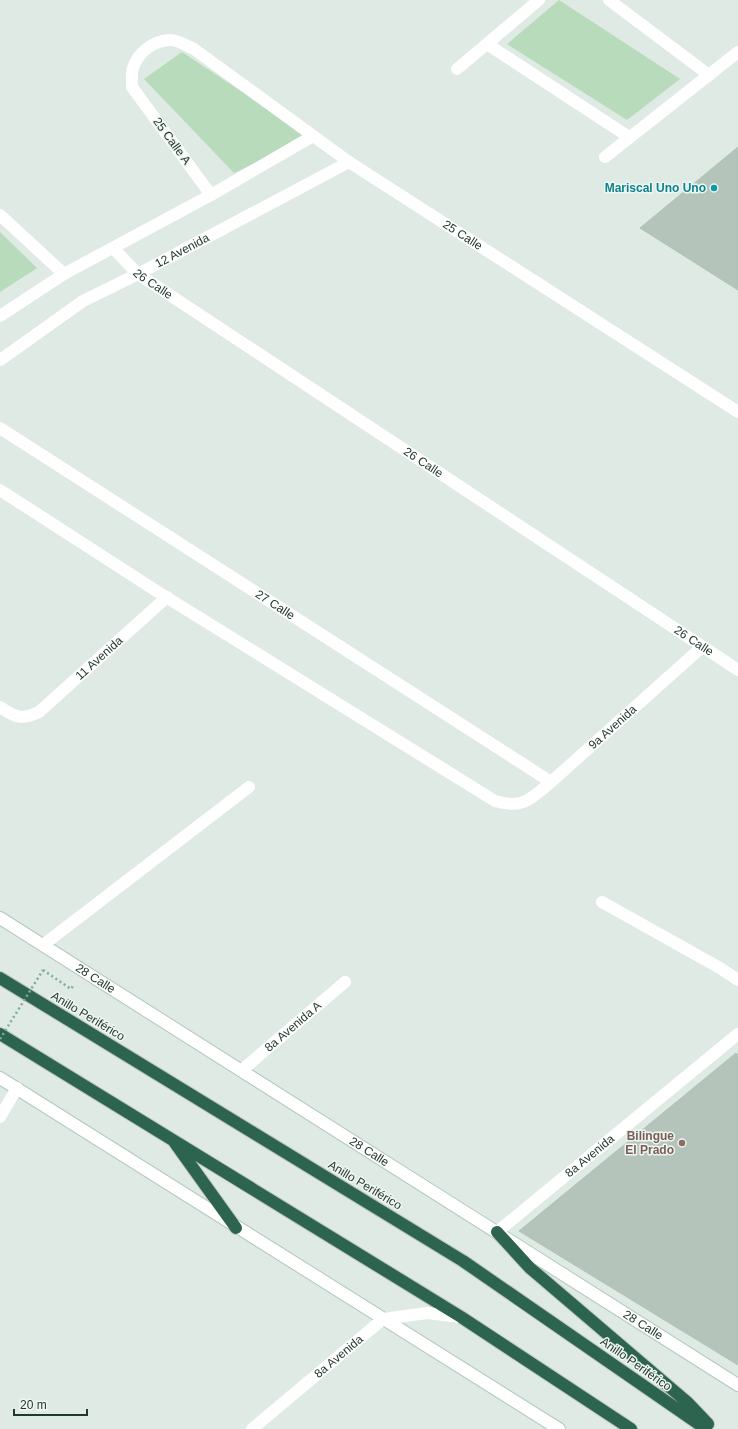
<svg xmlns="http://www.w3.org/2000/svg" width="738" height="1429" viewBox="0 0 738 1429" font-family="Arial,sans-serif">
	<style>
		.green { fill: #b7dbbb }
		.building { fill: #b4c4bb; stroke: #b1c3b8 }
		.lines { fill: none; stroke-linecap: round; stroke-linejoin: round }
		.secondary-casing { stroke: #b2c9bd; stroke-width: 14 }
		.highway-casing { stroke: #bcc4c0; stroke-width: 14 }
		.path { stroke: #7fad97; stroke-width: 2.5; stroke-dasharray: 2 3; stroke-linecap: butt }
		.lane { stroke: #fff; stroke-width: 12 }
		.street { stroke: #fff; stroke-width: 12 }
		.secondary { stroke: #fff; stroke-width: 12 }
		.highway { stroke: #2d644f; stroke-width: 12 }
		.path-bridge { stroke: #7fad97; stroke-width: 2.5; stroke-dasharray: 2 3; stroke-linecap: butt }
		.culture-dot { fill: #0f9aa8; stroke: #eff6f1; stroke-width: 1.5 }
		.education-dot { fill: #8d6e63; stroke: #eff6f1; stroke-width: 1.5 }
		.labels { text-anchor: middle; stroke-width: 3; stroke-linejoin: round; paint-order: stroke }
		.street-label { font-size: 12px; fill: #20392e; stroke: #eff6f1 }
		.culture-label { font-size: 12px; font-weight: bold; fill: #0d838f; stroke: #eff6f1; text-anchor: end }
		.education-label { font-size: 12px; font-weight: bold; fill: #785e54; stroke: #eff6f1; text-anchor: end }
	</style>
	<rect width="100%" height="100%" fill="#deeae3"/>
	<path class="green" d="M559 0 680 79 627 120 507 44Z
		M182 52 310 137 234 173 144 79Z
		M0 232 37 268 0 292Z"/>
	<path class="building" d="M738 147V290L640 228Z
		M736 1053 738 1055V1365L519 1231Z"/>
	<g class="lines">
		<g class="secondary-casing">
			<g id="secondary">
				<path id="s10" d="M0 918 738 1385"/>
				<path d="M0 1078 559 1429"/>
			</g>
		</g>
		<g class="highway-casing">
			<path id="highway" d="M0 978 463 1261 706 1429
				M0 1034 461 1317 631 1429
				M175 1143 236 1228
				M497 1232 530 1268 687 1402 708 1424"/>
		</g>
		<path class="path" d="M43 970 71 989 73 986"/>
		<path class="lane" d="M602 902 720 968 738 980"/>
		<g class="street">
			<path d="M609 0 709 75"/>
			<path d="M487 44 629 137"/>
			<path d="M457 69 539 0"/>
			<path d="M605 157 738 52"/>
			<path id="s1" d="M211 195 132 87C132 81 131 73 133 68 138 52 154 40 171 40 178 40 187 46 194 49L349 162 738 412"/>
			<path d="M0 215 64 274"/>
			<path id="s2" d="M113 248 138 274 738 670"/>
			<path d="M0 316 64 274 211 195 313 136"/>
			<path id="s3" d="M0 360 83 301 138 274 349 162"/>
			<path id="s4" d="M0 428 551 782"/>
			<path id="s5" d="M0 490 158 592 495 801C524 809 530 799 551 782L702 647"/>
			<path id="s6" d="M0 707C16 718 22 720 39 712L167 597"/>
			<path d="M43 945 249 787"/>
			<path id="s7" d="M242 1070 345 982"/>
			<path d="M0 1117 17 1088"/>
			<path id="s8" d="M497 1232 738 1034"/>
			<path id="s9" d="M252 1429 383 1319 427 1313 460 1317"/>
		</g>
		<use href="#secondary" class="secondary"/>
		<use href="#highway" class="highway"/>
		<path class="path-bridge" d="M0 1039 43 970"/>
	</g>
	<circle class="culture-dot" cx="714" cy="188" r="4"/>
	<circle class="education-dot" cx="682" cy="1143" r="4"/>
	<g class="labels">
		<g class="street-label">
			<text transform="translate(172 141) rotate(54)" y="4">25 Calle A</text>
			<text dy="4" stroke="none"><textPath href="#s1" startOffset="555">25 Calle</textPath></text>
			<text dy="4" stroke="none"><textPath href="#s3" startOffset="213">12 Avenida</textPath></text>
			<text dy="4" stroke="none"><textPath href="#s2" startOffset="54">26 Calle</textPath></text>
			<text dy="4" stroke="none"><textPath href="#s2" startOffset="378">26 Calle</textPath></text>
			<text dy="4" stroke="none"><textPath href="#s4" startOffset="327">27 Calle</textPath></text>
			<text dy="4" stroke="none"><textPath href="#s2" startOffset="702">26 Calle</textPath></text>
			<text dy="4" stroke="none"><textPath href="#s6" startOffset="123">11 Avenida</textPath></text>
			<text dy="4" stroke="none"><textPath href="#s5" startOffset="730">9a Avenida</textPath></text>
			<text dy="4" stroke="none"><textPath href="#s10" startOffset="113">28 Calle</textPath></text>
			<text transform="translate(88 1016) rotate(31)" y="4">Anillo Periférico</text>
			<text dy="4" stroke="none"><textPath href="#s7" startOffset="67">8a Avenida A</textPath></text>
			<text dy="4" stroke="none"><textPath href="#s10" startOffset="437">28 Calle</textPath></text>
			<text dy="4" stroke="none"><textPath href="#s8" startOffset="120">8a Avenida</textPath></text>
			<text transform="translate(365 1185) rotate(31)" y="4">Anillo Periférico</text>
			<text dy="4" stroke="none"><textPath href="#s10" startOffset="761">28 Calle</textPath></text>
			<text dy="4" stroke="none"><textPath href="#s9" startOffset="113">8a Avenida</textPath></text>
			<text transform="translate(636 1364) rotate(35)" y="4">Anillo Periférico</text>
		</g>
		<g class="culture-label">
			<text x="706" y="192">Mariscal Uno Uno</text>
		</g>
		<g class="education-label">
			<text x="674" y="1140">Bilingue<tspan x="674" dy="14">El Prado</tspan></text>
		</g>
	</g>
	<path d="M14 1409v6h73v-6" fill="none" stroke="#20392e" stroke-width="2"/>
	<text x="20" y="1409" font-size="12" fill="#20392e" stroke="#eff6f1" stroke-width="3" paint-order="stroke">20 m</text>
</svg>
